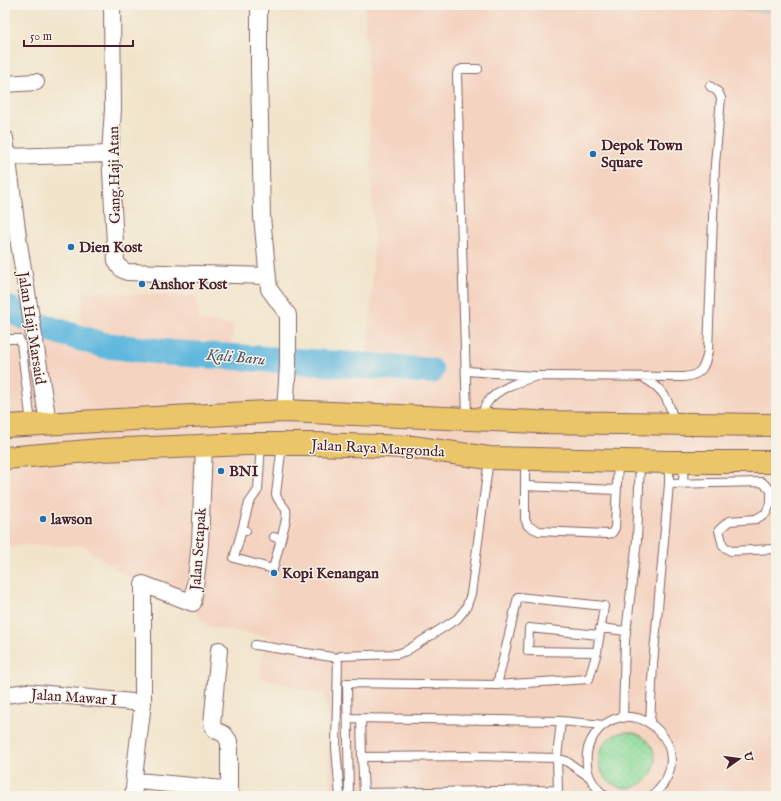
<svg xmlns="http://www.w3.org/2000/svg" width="781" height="801" viewBox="0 0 781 801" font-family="'IM FELL English',serif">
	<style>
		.built { fill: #f4d3c0 }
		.railway { fill: #d0c0bc }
		.grass { fill: url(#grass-dots); stroke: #6b7d62 }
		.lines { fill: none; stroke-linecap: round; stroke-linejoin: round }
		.river { stroke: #61b8de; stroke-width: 26 }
		.lane-casing { stroke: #846463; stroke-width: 10 }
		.street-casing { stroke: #846463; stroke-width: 18 }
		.primary-casing { stroke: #846463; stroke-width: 24 }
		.lane { stroke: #fff; stroke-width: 8 }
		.street { stroke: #fff; stroke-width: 16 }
		.primary { stroke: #eac669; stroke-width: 22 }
		.poi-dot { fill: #1f6fb2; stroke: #f7f3e8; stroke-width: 1.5 }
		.labels { text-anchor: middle; stroke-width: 3; stroke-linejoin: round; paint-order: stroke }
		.poi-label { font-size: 15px; font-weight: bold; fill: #4a1f2b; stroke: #f7f3e8; text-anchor: start }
		.street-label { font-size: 15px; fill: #4a1f2b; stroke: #f7f3e8 }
		.water-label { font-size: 16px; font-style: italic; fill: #52556a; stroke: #f7f3e8 }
	</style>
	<defs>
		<pattern id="grass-dots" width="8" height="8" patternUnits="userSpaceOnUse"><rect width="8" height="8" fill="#8cdb9a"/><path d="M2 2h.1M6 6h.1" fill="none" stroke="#7abc85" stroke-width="1.8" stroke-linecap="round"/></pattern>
	</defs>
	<rect width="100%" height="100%" fill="#f7f3e8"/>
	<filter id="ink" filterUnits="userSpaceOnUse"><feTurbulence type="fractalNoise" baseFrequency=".025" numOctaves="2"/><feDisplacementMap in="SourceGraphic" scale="8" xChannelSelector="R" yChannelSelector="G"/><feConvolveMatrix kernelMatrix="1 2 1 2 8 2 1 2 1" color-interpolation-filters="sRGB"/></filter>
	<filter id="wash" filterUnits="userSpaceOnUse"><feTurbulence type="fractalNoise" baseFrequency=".012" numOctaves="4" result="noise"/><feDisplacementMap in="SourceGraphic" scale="16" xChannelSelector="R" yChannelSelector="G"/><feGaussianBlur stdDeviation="0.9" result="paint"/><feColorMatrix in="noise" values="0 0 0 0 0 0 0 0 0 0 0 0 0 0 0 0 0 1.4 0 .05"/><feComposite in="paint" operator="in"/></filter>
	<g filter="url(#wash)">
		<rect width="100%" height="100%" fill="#f1e4ca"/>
		<path class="built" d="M365 5H776V796H331L325 695 260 678 266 636 209 627 192 609 158 599 84 546 24 545 5 548V303L78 335 84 292 195 296 199 321 234 325 230 357 367 370 374 242Z"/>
		<path class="railway" d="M680 5H776V13H762Z"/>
		<path class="grass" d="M599 760a28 28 0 1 1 56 0a28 28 0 1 1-56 0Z"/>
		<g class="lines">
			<path class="river" d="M5 307 25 317
				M44 327 103 345 173 353 384 367 431 371"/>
		</g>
	</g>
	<g filter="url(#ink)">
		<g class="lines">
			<g class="lane-casing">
				<path id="lane" d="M5 339H19L21 343 31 423
					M467 371 534 376
					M644 378C664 389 669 400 674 422
					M467 417 457 74 458 71 462 69H478
					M481 418C483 413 484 407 487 403 497 388 521 381 537 376L683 377C701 376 705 367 708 351L715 164 721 98 718 92 710 86
					M525 459V519L528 526 539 531 607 534 612 533 615 528 618 462
					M669 484 762 482 771 490V502L766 513 756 519 729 521 719 530 723 546 731 551 776 549
					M683 484 684 462
					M525 486 617 490
					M242 530 234 558 273 569 281 539
					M246 531 242 530 249 503 258 490 261 444
					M274 537 281 539C283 530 288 518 286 510 283 504 277 501 276 494L282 445
					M518 597 604 606 597 652 589 679 497 685Z
					M600 628 626 631
					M255 645 338 658
					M597 652 528 651 529 628 599 635
					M348 718 561 721 604 725
					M361 718 362 757 478 756 557 758 561 721
					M623 718 625 641 637 540 640 462
					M650 723 653 664 669 484V463
					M362 757 364 793 558 790 557 758 566 761 588 776
					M340 796 336 748 338 658 341 656 397 654 406 651 457 619 466 608 471 594 489 459
					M349 796 347 683 497 685
					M605 796C591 784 585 772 587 753 588 744 593 736 599 729 639 690 703 753 652 796"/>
			</g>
			<g class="street-casing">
				<path id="street" d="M112 5 113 109 110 154 116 261C119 267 121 270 127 272L267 276
					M259 5V72L262 217 269 289 288 315V365L285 411
					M5 84 36 82
					M5 138 19 244 48 422
					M5 157 110 154
					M204 447 200 544 193 603 143 584V703L134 777 138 781 223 789 229 791 232 796
					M219 650 212 724 215 730 224 734 229 741V791
					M5 695 27 692 143 703
					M133 796 135 780"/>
			</g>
			<g class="primary-casing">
				<path id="primary" d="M5 426 285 411 537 422 776 425
					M5 458 101 450 248 444H313L412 447 489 458 669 462H776"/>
			</g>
			<use href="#lane" class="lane"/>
			<use href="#street" class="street"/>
			<use href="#primary" class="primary"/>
		</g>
	</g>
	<g class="poi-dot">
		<circle cx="593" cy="154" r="4"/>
		<circle cx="71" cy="247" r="4"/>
		<circle cx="142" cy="284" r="4"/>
		<circle cx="221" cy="471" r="4"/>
		<circle cx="43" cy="519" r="4"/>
		<circle cx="274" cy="573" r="4"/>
	</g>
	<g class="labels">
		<g class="poi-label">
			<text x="601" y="150">Depok Town<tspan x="601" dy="17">Square</tspan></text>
			<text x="79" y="252">Dien Kost</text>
			<text x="150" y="289">Anshor Kost</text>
			<text x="229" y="476">BNI</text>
			<text x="51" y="524">lawson</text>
			<text x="282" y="578">Kopi Kenangan</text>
		</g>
		<g class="street-label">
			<text transform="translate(114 175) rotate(-91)" y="5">Gang Haji Atan</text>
			<text transform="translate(32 328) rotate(81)" y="5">Jalan Haji Marsaid</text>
			<text transform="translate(378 448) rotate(3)" y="5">Jalan Raya Margonda</text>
			<text transform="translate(198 549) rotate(-86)" y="5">Jalan Setapak</text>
			<text transform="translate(74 697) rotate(4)" y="5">Jalan Mawar I</text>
		</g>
		<g class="water-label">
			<text transform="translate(236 356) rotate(5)" y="6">Kali Baru</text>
		</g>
	</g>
	<rect width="781" height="801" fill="none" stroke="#f7f3e8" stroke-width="20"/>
	<g transform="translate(739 759) rotate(76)" stroke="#f7f3e8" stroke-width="3" paint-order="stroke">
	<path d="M0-3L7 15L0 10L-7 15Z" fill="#4a1f2b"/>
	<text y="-6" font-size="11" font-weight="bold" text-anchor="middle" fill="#4a1f2b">U</text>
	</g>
	<path d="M24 40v6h109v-6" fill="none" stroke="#4a1f2b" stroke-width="2"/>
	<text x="30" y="40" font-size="12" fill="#4a1f2b" stroke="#f7f3e8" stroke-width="3" paint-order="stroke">50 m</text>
</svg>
